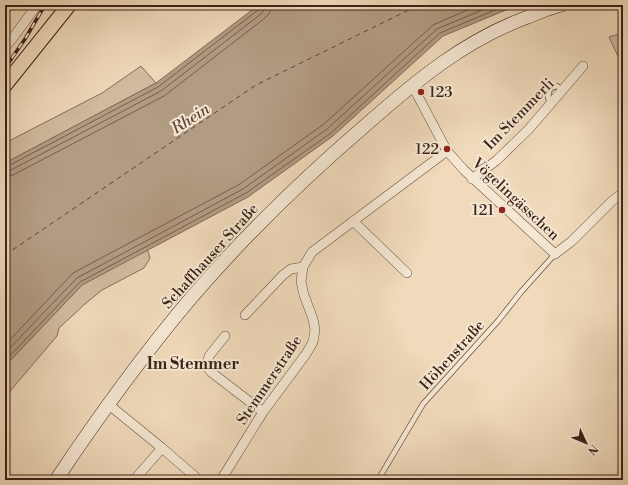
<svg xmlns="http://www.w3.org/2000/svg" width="628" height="485" viewBox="0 0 628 485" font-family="'Libre Bodoni',serif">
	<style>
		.green { fill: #d1bb9f; stroke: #866e5b }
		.water { fill: #b29b83; stroke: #826b58 }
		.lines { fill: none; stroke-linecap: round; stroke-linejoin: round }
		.shore { stroke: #765e4d; stroke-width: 1 }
		.ferry { stroke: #5f4637; stroke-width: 1; stroke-dasharray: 5 4; stroke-linecap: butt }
		.lane-casing { stroke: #685040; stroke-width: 6 }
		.street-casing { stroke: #685040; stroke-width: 10 }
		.secondary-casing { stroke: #3b2217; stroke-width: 14 }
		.primary-casing { stroke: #3b2217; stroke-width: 16 }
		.lane { stroke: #f5e7d3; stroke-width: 4.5 }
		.street { stroke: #f5e7d3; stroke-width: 9 }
		.secondary { stroke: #f5e7d3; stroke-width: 13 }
		.primary { stroke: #f0dabb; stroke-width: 14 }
		.rail-casing { stroke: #3b2217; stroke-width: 3.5 }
		.rail { stroke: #f5e7d3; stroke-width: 2; stroke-dasharray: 6; stroke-linecap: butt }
		.poi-dot { fill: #8f2418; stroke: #f5e7d3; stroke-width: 1.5 }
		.labels { text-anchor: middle; stroke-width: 4; stroke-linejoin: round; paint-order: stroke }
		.poi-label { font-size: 15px; fill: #3b2217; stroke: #f5e7d3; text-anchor: end }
		.street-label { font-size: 15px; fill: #3b2217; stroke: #f5e7d3 }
		.water-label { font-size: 16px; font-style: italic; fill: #5f4637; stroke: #f5e7d3 }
		.neighbourhood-label { font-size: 16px; font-weight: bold; fill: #3b2217; stroke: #f5e7d3 }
	</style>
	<rect width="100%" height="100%" fill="#f0dabb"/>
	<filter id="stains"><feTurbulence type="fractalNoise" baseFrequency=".005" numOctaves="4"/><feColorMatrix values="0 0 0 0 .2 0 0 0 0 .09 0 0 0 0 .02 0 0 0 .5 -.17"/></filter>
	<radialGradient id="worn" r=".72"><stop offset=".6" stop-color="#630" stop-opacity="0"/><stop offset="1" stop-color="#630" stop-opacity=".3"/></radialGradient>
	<path class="green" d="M623 33V67L609 37Z
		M141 66 156 83 5 163V143L102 93Z
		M147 248 150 258 144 268 102 290 85 304 59 328 57 336 5 397V366L82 285Z"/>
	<path class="water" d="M260 5H518L443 36 333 136 248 197 82 285 5 366V163L156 83 256 7Z"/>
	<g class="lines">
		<path class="shore" d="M5 166H8L158 87 258 10 260 5
			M5 171 11 170 161 91 261 14 264 10 265 5
			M5 177 13 175 164 96 265 18 270 12 271 5
			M5 345 73 273 240 184 324 124 433 25 479 5
			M5 353 77 278 243 189 327 129 437 29 494 5
			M5 361 80 282 246 193 331 133 440 33 507 5"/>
		<path class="ferry" d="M5 255 256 85 419 5"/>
		<g class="lane-casing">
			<path id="lane" d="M551 103 548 98 550 88 557 86 563 90
				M378 480 423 404 498 321 521 292 555 254"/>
		</g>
		<g class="street-casing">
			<path id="street" d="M5 47 12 39 37 5
				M412 85 447 151 464 170 555 254 572 241 612 201 623 193
				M472 179 497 160 528 130 583 66
				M353 221 407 273
				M245 315 283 275 291 269 303 267
				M225 336 209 356 207 367 211 372 263 412
				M108 404 162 448 199 480
				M134 480 162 448
				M221 480 263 412 306 354 313 342 315 330 313 319 304 295 301 282 303 267 312 252 447 151"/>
		</g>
		<g class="secondary-casing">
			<path id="secondary" d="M56 480C98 417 142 356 191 298 245 235 304 178 367 124 417 80 465 40 528 17 539 12 550 8 561 5"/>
		</g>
		<g class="primary-casing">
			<path id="primary" d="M5 85 69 5"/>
		</g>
		<use href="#lane" class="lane"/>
		<use href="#street" class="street"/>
		<use href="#secondary" class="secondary"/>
		<use href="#primary" class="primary"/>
		<g class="rail-casing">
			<path id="rail" d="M5 68 25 39 45 5"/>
		</g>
		<use href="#rail" class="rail"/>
	</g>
	<g class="poi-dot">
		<circle cx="421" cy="92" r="4"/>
		<circle cx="447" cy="149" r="4"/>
		<circle cx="502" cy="210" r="4"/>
	</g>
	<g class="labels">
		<g class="poi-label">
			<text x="429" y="97" text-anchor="start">123</text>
			<text x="439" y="154">122</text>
			<text x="494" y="215">121</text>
		</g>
		<g class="street-label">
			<text transform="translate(519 114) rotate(-46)" y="5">Im Stemmerli</text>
			<text transform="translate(516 199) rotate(43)" y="5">Vögelingässchen</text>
			<text transform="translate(210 256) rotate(-48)" y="5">Schaffhauser Straße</text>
			<text transform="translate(452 355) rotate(-48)" y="5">Höhenstraße</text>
			<text transform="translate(269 380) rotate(-56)" y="5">Stemmerstraße</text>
		</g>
		<g class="water-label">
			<text transform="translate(190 118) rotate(-33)" y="6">Rhein</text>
		</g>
		<g class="neighbourhood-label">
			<text x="193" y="369">Im Stemmer</text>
		</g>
	</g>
	<rect width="628" height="485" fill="none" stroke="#f0dabb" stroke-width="20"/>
	<rect x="6" y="6" width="616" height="473" fill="none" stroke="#3b2217" stroke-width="2"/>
	<rect x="10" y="10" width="608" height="465" fill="none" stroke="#3b2217"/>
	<g transform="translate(586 443) rotate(134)" stroke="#f5e7d3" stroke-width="3" paint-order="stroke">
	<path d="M0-3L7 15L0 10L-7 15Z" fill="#3b2217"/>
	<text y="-6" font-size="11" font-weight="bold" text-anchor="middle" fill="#3b2217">N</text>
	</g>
	<rect width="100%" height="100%" filter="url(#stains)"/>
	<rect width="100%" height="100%" fill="url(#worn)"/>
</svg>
